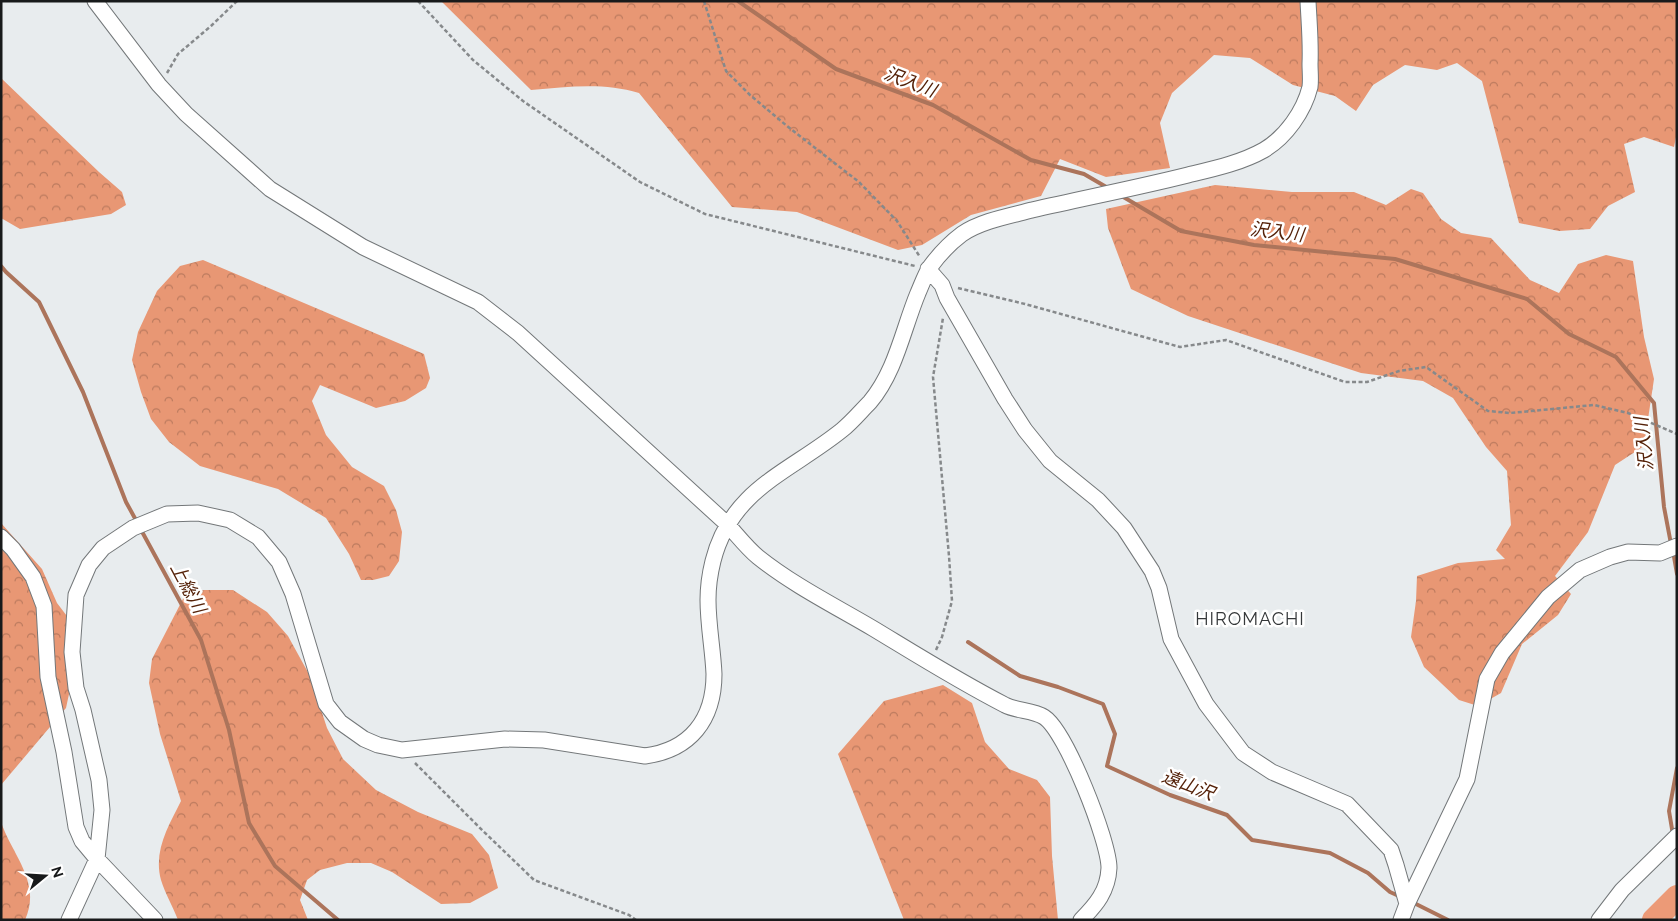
<svg xmlns="http://www.w3.org/2000/svg" width="1678" height="921" viewBox="0 0 1678 921" font-family="Raleway,'Noto Sans JP',sans-serif">
	<style>
		.forest { fill: url(#forest-crowns) }
		.lines { fill: none; stroke-linecap: round; stroke-linejoin: round }
		.stream { stroke: #ac745b; stroke-width: 4 }
		.river { stroke: #ec9a77; stroke-width: 24 }
		.minor-casing { stroke: #737779; stroke-width: 17 }
		.path { stroke: #86898b; stroke-width: 2.5; stroke-dasharray: 4 2.5; stroke-linecap: butt }
		.minor { stroke: #fff; stroke-width: 15 }
		.labels { text-anchor: middle; stroke-width: 5; stroke-linejoin: round; paint-order: stroke }
		.water-label { font-size: 18px; font-style: italic; fill: #552209; stroke: #fff }
		.neighbourhood-label { font-size: 18px; letter-spacing: 1px; fill: #35383a; stroke: #fff }
	</style>
	<defs>
		<pattern id="forest-crowns" width="20" height="18" patternUnits="userSpaceOnUse" patternTransform="scale(1.25)"><rect width="20" height="18" fill="#e89774"/><path d="M2 6a3 3 0 1 1 6 0M12 15a3 3 0 1 1 6 0" fill="none" stroke="#bb7a5e"/></pattern>
	</defs>
	<rect width="100%" height="100%" fill="#e8ecee"/>
	<path class="forest" d="M441 1H1677V132L1674 147 1644 137 1624 144 1635 192 1608 206 1590 229 1559 231 1519 223 1482 81 1457 63 1437 70 1405 65 1373 85 1356 111 1335 96 1293 85 1250 58 1214 55 1172 93 1160 123 1170 168 1106 177 1060 159 1041 196 971 215 922 245 898 250 797 212 732 207 639 93C603 82 568 87 531 90Z
		M1 78 99 172 122 192 126 205 111 214 20 229 1 218Z
		M1215 185 1292 192H1354L1386 205 1411 189 1423 193 1441 219 1461 233 1491 238 1530 280 1559 293 1578 264 1606 255 1633 261 1644 337 1654 379 1644 446 1615 465 1588 532 1555 576 1571 594 1558 615 1522 644 1501 693 1478 706 1459 700 1424 667 1411 637 1416 601 1417 576 1458 563 1505 559 1496 550 1511 525 1507 471 1486 447 1453 398 1423 381 1361 373 1188 316 1131 289 1108 228 1106 209Z
		M203 260 424 354 430 378 426 388 405 401 376 408 320 385 312 401 326 435 352 467 384 486 396 510 402 532 399 561 389 576 373 580H361L349 554 326 518 278 489 200 466 169 442 151 419 141 392 132 360 138 332 157 291 180 266Z
		M1 523 42 569 57 603 73 624 75 666 66 708 1 785Z
		M204 590H233L267 612 288 636 310 676 327 728 343 759 376 790 418 812 472 834 489 855 498 888 470 903 441 904 392 872 371 863H347L320 870 307 880 300 900 308 920H178C173 907 165 893 161 880 153 851 169 825 181 801L160 734 149 683 152 659 185 595Z
		M943 685 972 703 985 742 1009 769 1037 780 1050 797 1052 856 1058 920H904L838 754 884 701Z
		M1 822C12 855 42 882 25 920H1Z"/>
	<g class="lines">
		<path class="stream" d="M738 1 836 69 933 105 1031 160 1084 174 1108 188
			M1120 195 1181 231 1254 245 1395 259 1527 299 1569 334 1616 357 1654 403 1664 507 1671 544
			M1 266 6 272 39 302 83 392 126 502 137 522
			M140 528 201 640 229 730 249 823 275 866 338 920
			M1673 551 1677 574
			M968 642 1020 676 1058 687 1103 704 1115 734 1107 766 1170 795 1227 815 1252 840 1330 853 1368 873 1390 892 1401 897
			M1673 835 1669 811 1677 768
			M1412 902 1448 920"/>
		<path class="river" d="M1654 920 1677 897"/>
		<g class="minor-casing">
			<path id="minor" d="M95 1 159 85 186 114 270 189 363 247 478 302 518 333 727 524C737 535 747 548 758 557 793 585 835 606 874 629 917 655 960 682 1005 705 1016 711 1033 710 1044 717 1066 731 1109 841 1109 868 1108 891 1096 905 1081 920
				M928 269 942 285 947 298 1005 399 1025 430 1050 461 1098 500 1124 528 1152 571 1159 588 1171 639 1206 704 1243 753 1272 772 1347 804 1391 850 1396 865 1407 904
				M1 537 13 549 33 577 44 606 48 677 64 752 76 827 82 841 97 859 155 920
				M69 920 97 859 102 810 99 780 83 710 76 688 72 652 76 595 89 565 103 548 133 528 167 514 198 513 230 520 258 537 279 562 293 594 326 704 340 722 364 739 378 745 402 750 505 739 544 740 645 756C690 750 714 720 714 674 713 650 708 625 708 600 708 588 710 573 713 561 731 489 790 472 842 430 852 422 861 411 870 402 896 371 903 329 918 293 922 284 925 275 930 267 938 256 950 243 962 234 981 221 1009 216 1032 210 1084 198 1136 188 1188 175 1213 169 1241 163 1264 150 1286 137 1304 111 1310 87 1311 80 1310 71 1310 64 1311 43 1309 22 1308 1
				M1401 920 1407 904 1467 779 1487 679 1502 653 1548 597 1580 570 1610 557 1628 552 1660 553 1677 546
				M1599 920 1622 890 1677 836"/>
		</g>
		<path class="path" d="M418 1 473 60 523 101 640 182 705 214 915 266
			M704 1 726 71 750 95 787 126 859 182 897 221 920 257
			M167 73 178 54 211 26 237 1
			M958 288 1025 304 1180 347 1226 340 1345 382H1367L1399 371 1426 367 1488 411 1510 413 1594 405 1628 413 1677 434
			M936 650 942 637 952 601 949 556 933 377 943 318
			M415 763 483 831 534 880 629 915 636 920"/>
		<use href="#minor" class="minor"/>
	</g>
	<g class="labels">
		<g class="water-label">
			<text transform="translate(910 82) rotate(21)" y="6">沢入川</text>
			<text transform="translate(1277 232) rotate(7)" y="6">沢入川</text>
			<text transform="translate(1644 444) rotate(-96)" y="6">沢入川</text>
			<text transform="translate(188 588) rotate(62)" y="6">上総川</text>
			<text transform="translate(1188 785) rotate(21)" y="6">遠山沢</text>
		</g>
		<g class="neighbourhood-label">
			<text x="1250" y="625">HIROMACHI</text>
		</g>
	</g>
	<rect width="1678" height="921" fill="none" stroke="#181a1b" stroke-width="5"/>
	<g transform="translate(45 876) rotate(72)" stroke="#ffffff" stroke-width="4" paint-order="stroke">
	<path d="M0-4L9 19L0 12L-9 19Z" fill="#181a1b"/>
	<text y="-8" font-size="14" font-weight="bold" text-anchor="middle" fill="#181a1b">N</text>
	</g>
</svg>
